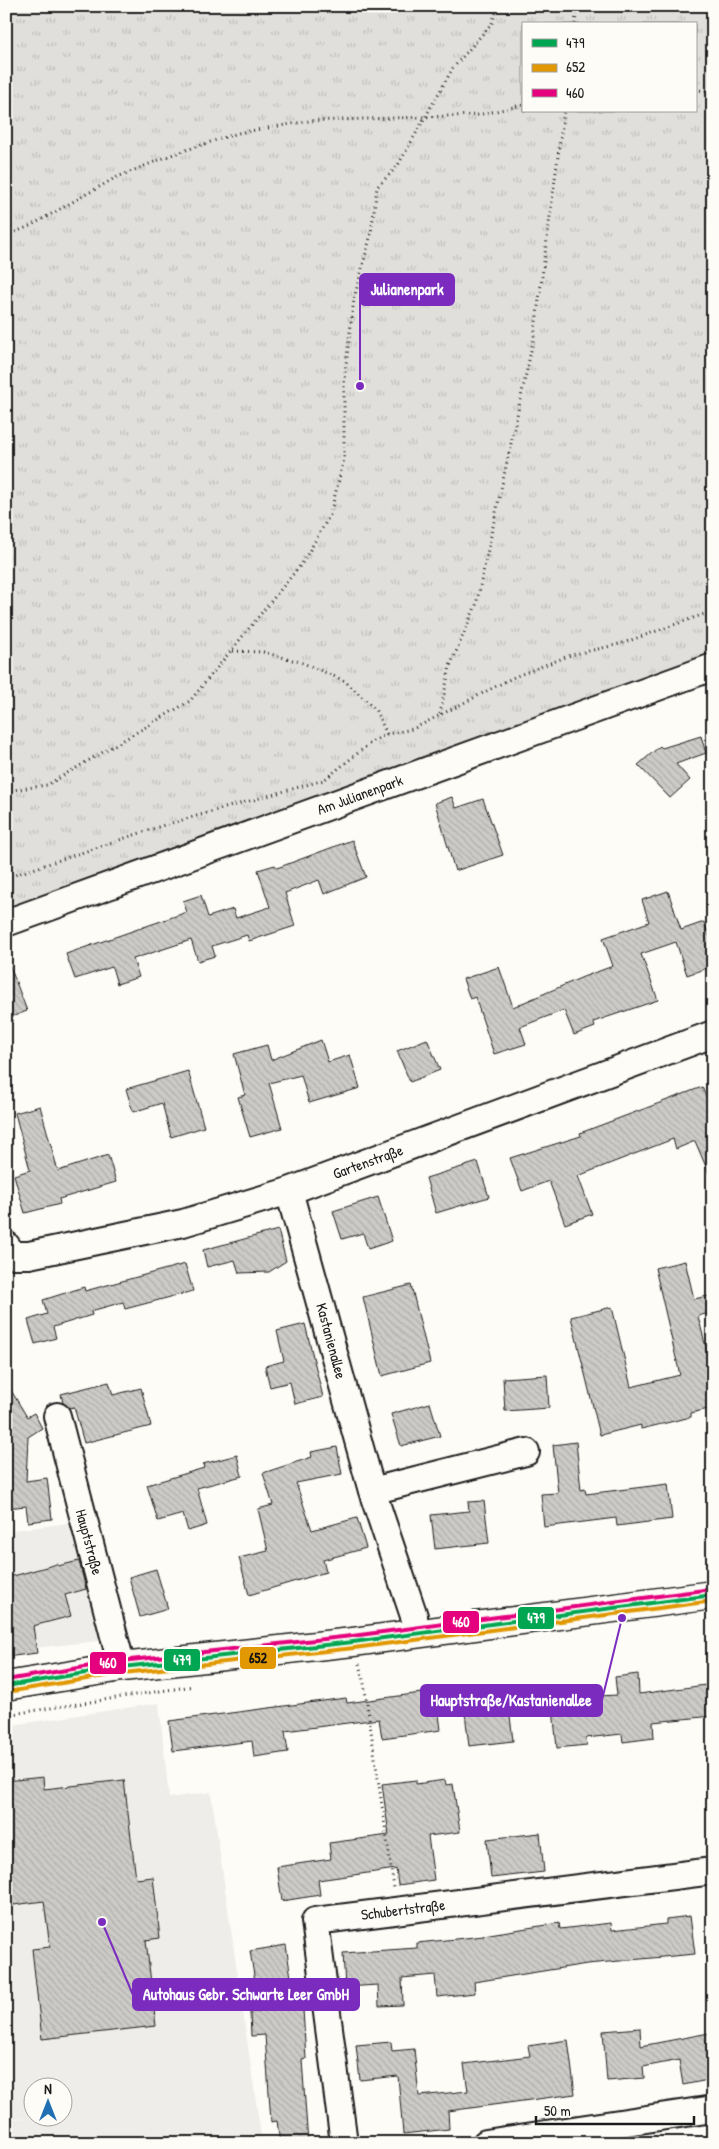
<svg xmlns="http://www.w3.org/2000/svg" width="719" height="2149" viewBox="0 0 719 2149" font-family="'Patrick Hand',sans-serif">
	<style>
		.built { fill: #eeede9; fill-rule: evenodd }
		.park { fill: url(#park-tufts); stroke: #7e7e7c; fill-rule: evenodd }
		.building { fill: url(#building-back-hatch); stroke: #1c1c1c }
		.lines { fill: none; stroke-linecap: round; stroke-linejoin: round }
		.minor-casing { stroke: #1c1c1c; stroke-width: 30 }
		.major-casing { stroke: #1c1c1c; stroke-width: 31 }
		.path { stroke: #1c1c1c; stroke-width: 3; stroke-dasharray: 1 4; stroke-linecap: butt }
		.minor { stroke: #fdfcf7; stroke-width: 26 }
		.major { stroke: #fdfcf7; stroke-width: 28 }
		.bus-1-casing { stroke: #fdfcf7; stroke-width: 8 }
		.bus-2-casing { stroke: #fdfcf7; stroke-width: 8 }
		.bus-3-casing { stroke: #fdfcf7; stroke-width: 8 }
		.bus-1 { stroke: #00a651; stroke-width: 4 }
		.bus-2 { stroke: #e19803; stroke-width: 4 }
		.bus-3 { stroke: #e5007d; stroke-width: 4 }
		.labels { text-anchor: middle; stroke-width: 5; stroke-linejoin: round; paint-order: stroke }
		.street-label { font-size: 15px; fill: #1c1c1c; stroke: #fdfcf7 }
		.leader { fill: none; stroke: #7b2cbf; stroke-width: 2 }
		.callout-dot { fill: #7b2cbf; stroke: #fdfcf7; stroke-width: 2 }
		.callout { fill: #7b2cbf; stroke: #7b2cbf; stroke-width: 2 }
		.callout-label { font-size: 16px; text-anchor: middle; font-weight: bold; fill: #fff }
		.line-badge { stroke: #fdfcf7; stroke-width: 2 }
		.badge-label { font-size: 14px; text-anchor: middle; font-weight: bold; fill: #fff }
		.pale-badge-label { font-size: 14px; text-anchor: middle; font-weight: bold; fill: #111 }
	</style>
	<defs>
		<pattern id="park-tufts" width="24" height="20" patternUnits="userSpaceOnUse" patternTransform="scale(1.25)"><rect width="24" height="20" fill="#e0dfdb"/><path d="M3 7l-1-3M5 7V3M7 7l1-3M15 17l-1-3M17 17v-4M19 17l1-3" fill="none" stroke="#c0bfbb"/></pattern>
		<pattern id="building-back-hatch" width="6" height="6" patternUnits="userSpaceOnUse" patternTransform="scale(1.25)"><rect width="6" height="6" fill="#cccbc8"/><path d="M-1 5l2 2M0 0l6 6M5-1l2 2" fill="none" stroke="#afaeab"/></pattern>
	</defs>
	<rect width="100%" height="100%" fill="#fdfcf7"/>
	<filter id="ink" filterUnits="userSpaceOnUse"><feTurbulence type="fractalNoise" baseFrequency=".02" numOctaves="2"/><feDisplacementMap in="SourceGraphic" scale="10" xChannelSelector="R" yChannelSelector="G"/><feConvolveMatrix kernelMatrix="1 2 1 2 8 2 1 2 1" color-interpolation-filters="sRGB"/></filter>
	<g filter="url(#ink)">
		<path class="built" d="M77 1522 108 1640 6 1651V1531Z
			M159 1703 169 1798 211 1792 262 2143H6V2120L27 2118 6 2119V1726ZM32 2086H62V2116H32Z"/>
		<path class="park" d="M6 6H713V661L6 919ZM523 24H695V111H523Z"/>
		<path class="building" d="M701 736 706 753 676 764 690 780 670 798 638 765 660 746 662 748Z
			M452 797 456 808 483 799 503 855 455 871 435 803Z
			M352 840 366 877 324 894 319 880 285 893 295 926 249 941 247 935 212 946 215 956 198 961 191 940 133 959 139 977 117 984 112 967 75 979 66 954 187 912 183 901 201 895 208 917 233 909 236 918 270 907 258 870 275 865 277 868Z
			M668 891 681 930 704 922 713 947V966L687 975 676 942 641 954 658 1000 593 1022 595 1027 574 1035 564 1010 520 1027 526 1044 494 1054 475 997 470 999 463 979 499 967 513 1007 583 977 613 966 603 938 649 922 642 900Z
			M6 961H8L27 1011 6 1019Z
			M427 1039 440 1070 410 1082 397 1051Z
			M321 1040 328 1062 350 1055 360 1088 309 1103 301 1075 269 1083 282 1128 250 1137 238 1097 245 1095 234 1054 267 1045 271 1060Z
			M188 1071 204 1127 171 1137 162 1103 133 1112 126 1089Z
			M702 1087 713 1113V1183L695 1141 676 1149 673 1139 578 1176 592 1214 565 1224 549 1181 522 1191 510 1158 581 1136 580 1133Z
			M40 1106 58 1171 108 1155 116 1182 59 1199 60 1204 25 1213 14 1175 30 1170 15 1113Z
			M478 1162 489 1197 436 1213 426 1178Z
			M378 1197 392 1241 368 1249 363 1233 342 1239 333 1211Z
			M278 1230 286 1261 269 1272 239 1273 235 1260 207 1267 203 1250Z
			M685 1261 694 1299 713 1295V1312L698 1316 708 1355 713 1354V1408L691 1413V1417L641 1429V1425L600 1435 571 1317 612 1307 631 1387 680 1375 655 1268Z
			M185 1264 193 1291 125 1309 123 1302 91 1311 92 1315 53 1327 56 1338 35 1344 28 1320 47 1314 43 1300 84 1287 85 1291Z
			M411 1285 430 1363 382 1376 363 1297Z
			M305 1324 323 1397 295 1404 290 1382 270 1387 265 1366 284 1361 277 1331Z
			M547 1375 549 1408 505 1411 503 1378Z
			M6 1382 27 1417 34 1413 42 1428 28 1437 26 1481 47 1478 52 1519 28 1522 26 1506 6 1508Z
			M109 1382 113 1395 141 1388 151 1426 84 1443 74 1407 69 1408 63 1403 61 1394Z
			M430 1403 440 1436 401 1446 391 1414Z
			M576 1442 581 1490 585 1489 586 1494 668 1484 672 1519 617 1526 616 1518 544 1527 541 1494 558 1493 553 1445Z
			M337 1447 342 1474 296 1483 312 1530 357 1518 366 1548 323 1560 326 1572 249 1595 239 1558 268 1551 258 1509 273 1505 263 1473 312 1457 311 1452Z
			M237 1455 242 1476 197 1488 207 1525 188 1531 183 1514 158 1521 147 1485 204 1468 203 1464Z
			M484 1501 489 1543 435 1549 431 1515 469 1511 468 1502Z
			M79 1561 86 1589 65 1595 71 1616 33 1626 37 1653 6 1657V1578L57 1564 58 1566Z
			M156 1569 168 1609 140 1617 129 1577Z
			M638 1674 639 1694 713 1684V1716L653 1722 654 1738 623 1742 622 1734 586 1738 587 1745 557 1748 551 1690 580 1687 581 1697 617 1695 615 1677Z
			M436 1691 441 1730 382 1738 379 1719 285 1731 288 1752 254 1757 252 1741 173 1751 169 1721 346 1698 347 1703Z
			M509 1708 513 1741 469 1746 465 1713Z
			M43 1777 44 1789 124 1780 136 1879 153 1877 160 1938 146 1940 156 2026 42 2039 32 1949 50 1947 44 1901 6 1906V1781Z
			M416 1780V1784L445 1780 446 1785 453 1784 460 1832 428 1836 434 1880 398 1885 396 1869 318 1880 320 1895 282 1901 277 1867 331 1859 329 1843 389 1835 382 1784Z
			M540 1833 544 1872 491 1878 487 1839Z
			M690 1916 695 1954 587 1964 474 1982 475 1993 437 1997 435 1975 402 1978 403 2005 379 2006 378 1985 345 1987 343 1953 417 1948V1943L484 1936 483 1935 559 1923 560 1929 611 1923 612 1930 666 1924V1919Z
			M286 1945 296 2010 303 2009 306 2059 302 2060 308 2143H280L277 2121 271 2122 265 2035 251 2036 250 2012H260L250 1951Z
			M640 2028 641 2046 709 2033 713 2052V2079L683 2085 679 2060 643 2067 644 2078 607 2081 603 2031Z
			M568 2040 575 2094 448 2111 449 2129 403 2134 398 2076 360 2080 356 2045 391 2042 392 2051 414 2049 419 2096 468 2091 464 2064 530 2056 528 2046Z"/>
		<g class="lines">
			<g class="minor-casing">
				<path id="minor" d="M6 923 713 667
					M289 1191 372 1491 414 1616 415 1634
					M6 1245 13 1255H29L183 1223 289 1191 713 1034
					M57 1416 122 1667
					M372 1491 526 1452
					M344 2143 315 1921 713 1871
					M486 2143 713 2109"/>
			</g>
			<g class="major-casing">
				<path id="major" d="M6 1686 122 1667 353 1642 713 1595"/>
			</g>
			<path class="path" d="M575 24 577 6
				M695 90 713 91
				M6 236 30 226 115 178 171 155 238 133 309 121 478 115 523 105
				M233 651 263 652 303 663 345 681 375 709 387 734
				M440 714 450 666 476 605 534 337 564 111
				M6 791 47 785 190 701 303 562 330 515 344 459V381L354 299 371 234 377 187 397 167 453 68 492 23 498 6
				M6 878 161 826 324 780 373 741 387 734 413 729 514 677 571 655 620 644 713 611
				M359 1664 364 1683 394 1888
				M6 1715 193 1686"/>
			<use href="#minor" class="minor"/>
			<use href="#major" class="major"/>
			<g class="bus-1-casing">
				<path id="bus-1" d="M6 1686 122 1667 353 1642 713 1595"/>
			</g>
			<g class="bus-2-casing">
				<path id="bus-2" d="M7 1692 123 1673 354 1648 713 1601"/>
			</g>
			<g class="bus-3-casing">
				<path id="bus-3" d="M6 1680 121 1661 352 1636 712 1589"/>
			</g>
			<use href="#bus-1" class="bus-1"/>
			<use href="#bus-2" class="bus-2"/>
			<use href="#bus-3" class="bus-3"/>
		</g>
	</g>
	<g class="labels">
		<g class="street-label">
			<text transform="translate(360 795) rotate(-20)" y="5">Am Julianenpark</text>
			<text transform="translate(368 1162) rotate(-20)" y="5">Gartenstraße</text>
			<text transform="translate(331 1341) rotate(75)" y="5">Kastanienallee</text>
			<text transform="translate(89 1542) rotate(75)" y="5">Hauptstraße</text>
			<text transform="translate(403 1910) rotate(-7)" y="5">Schubertstraße</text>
		</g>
	</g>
	<path class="leader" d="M360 386L360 290M622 1618L602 1700M102 1922L133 1995"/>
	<g class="callout-dot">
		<circle cx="360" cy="386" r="5"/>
		<circle cx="622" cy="1618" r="5"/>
		<circle cx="102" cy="1922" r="5"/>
	</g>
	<g class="callout">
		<rect x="360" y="274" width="94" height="31" rx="5"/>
		<rect x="421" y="1685" width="181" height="31" rx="5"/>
		<rect x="133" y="1979" width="226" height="31" rx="5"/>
	</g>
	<g class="callout-label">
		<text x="407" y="295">Julianenpark</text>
		<text x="511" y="1706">Hauptstraße/Kastanienallee</text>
		<text x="246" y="2000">Autohaus Gebr. Schwarte Leer GmbH</text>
	</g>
	<g class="line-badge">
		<rect x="517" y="1606" width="38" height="24" rx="5" fill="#00a651"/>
		<rect x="442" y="1610" width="38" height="24" rx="5" fill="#e5007d"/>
		<rect x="239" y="1646" width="38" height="24" rx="5" fill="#e19803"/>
		<rect x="163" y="1648" width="38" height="24" rx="5" fill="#00a651"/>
		<rect x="89" y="1651" width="38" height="24" rx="5" fill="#e5007d"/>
	</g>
	<g class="badge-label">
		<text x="536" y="1623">479</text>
		<text x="461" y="1627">460</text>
		<text x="182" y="1665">479</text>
		<text x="108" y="1668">460</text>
	</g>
	<g class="pale-badge-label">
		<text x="258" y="1663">652</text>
	</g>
	<rect width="719" height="2149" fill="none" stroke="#fdfcf7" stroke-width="25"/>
	<rect x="12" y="12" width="694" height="2124" fill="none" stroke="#1c1c1c" stroke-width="2" filter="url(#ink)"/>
	<rect x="522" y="22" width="175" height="90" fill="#fdfcf7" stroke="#a3a29f"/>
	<rect x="532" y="39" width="25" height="8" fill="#00a651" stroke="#a3a29f"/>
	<text x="566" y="48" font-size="15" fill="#1c1c1c">479</text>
	<rect x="532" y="64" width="25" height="8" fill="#e19803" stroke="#a3a29f"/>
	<text x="566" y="72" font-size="15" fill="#1c1c1c">652</text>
	<rect x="532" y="89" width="25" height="8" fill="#e5007d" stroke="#a3a29f"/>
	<text x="566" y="98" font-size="15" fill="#1c1c1c">460</text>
	<g transform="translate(48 2102)"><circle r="24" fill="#fdfcf7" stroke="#a3a29f"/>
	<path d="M0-4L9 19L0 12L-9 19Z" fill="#1f6fb2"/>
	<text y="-8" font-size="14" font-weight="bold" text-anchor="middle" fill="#1c1c1c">N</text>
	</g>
	<path d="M536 2116v8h158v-8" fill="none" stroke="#1c1c1c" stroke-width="2.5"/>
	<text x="544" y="2116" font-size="15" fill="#1c1c1c" stroke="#fdfcf7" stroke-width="4" paint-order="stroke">50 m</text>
</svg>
